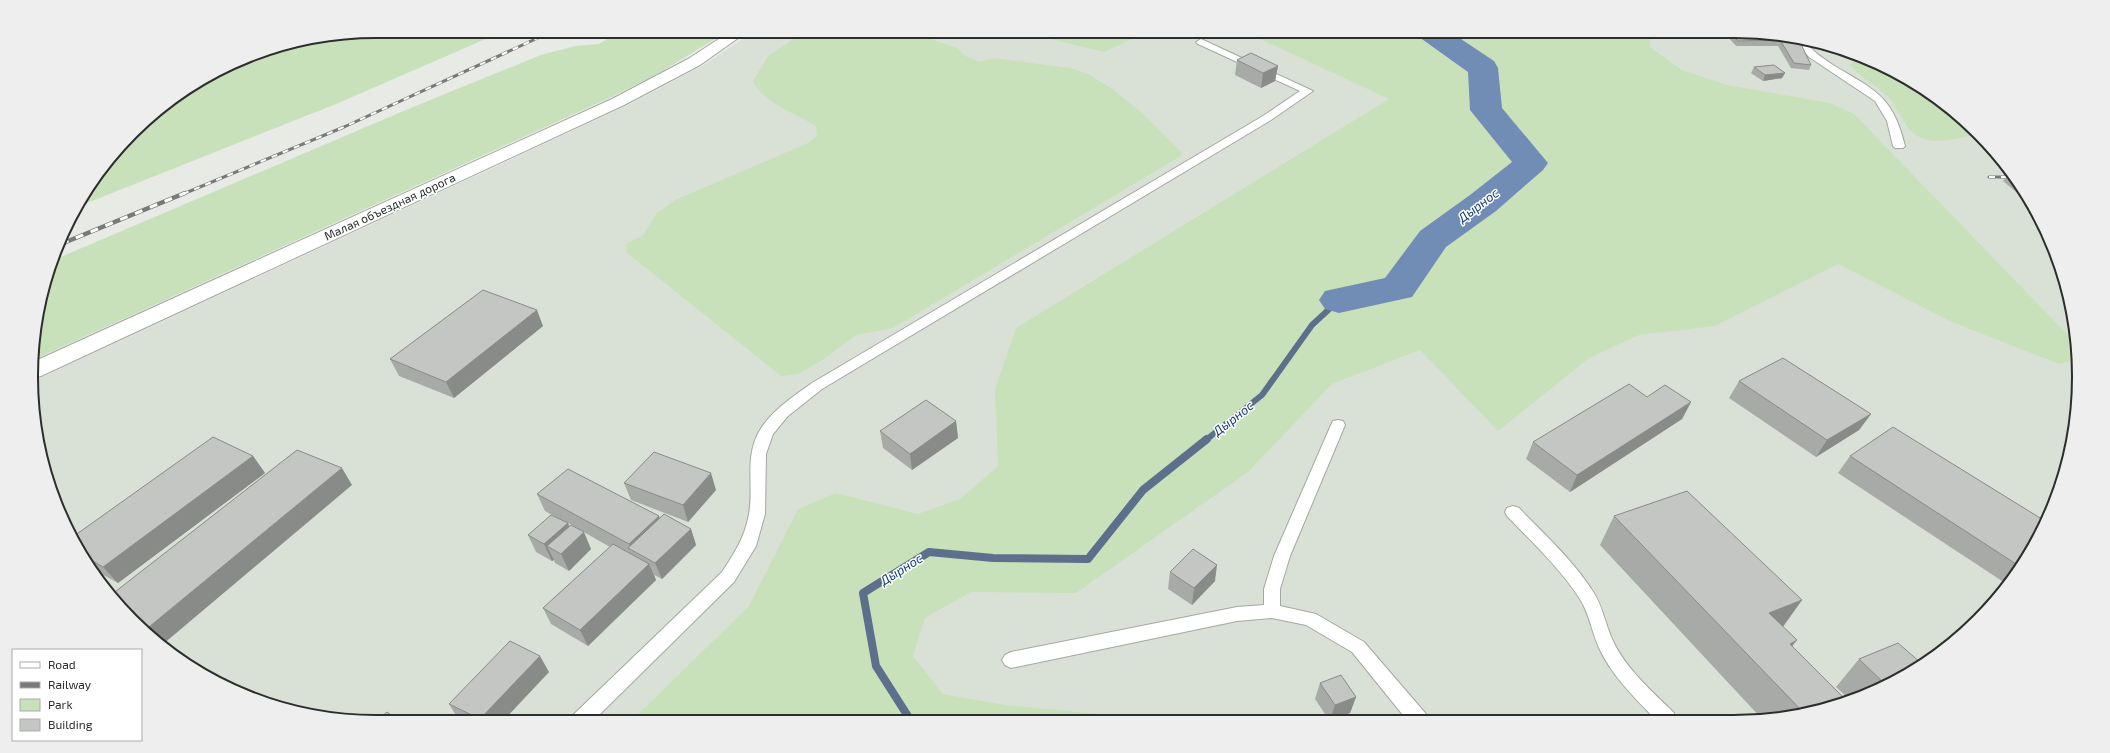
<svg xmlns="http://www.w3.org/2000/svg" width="2110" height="753" viewBox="0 0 2110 753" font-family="'Exo 2',sans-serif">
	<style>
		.built { fill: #d9e1d6 }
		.green { fill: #c8e1bb }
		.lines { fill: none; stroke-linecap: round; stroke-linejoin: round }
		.stream-far1 { stroke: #5c708c; stroke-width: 6 }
		.stream { stroke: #5c708c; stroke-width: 8 }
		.river { fill: #718db5; fill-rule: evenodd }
		.service-casing { stroke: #a4a7a2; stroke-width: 2 }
		.tertiary-casing { stroke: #a4a7a2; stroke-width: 2 }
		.service { fill: #fff; fill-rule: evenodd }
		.tertiary { fill: #fff; fill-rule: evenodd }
		.rail-far1-casing { stroke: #777a77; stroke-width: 3 }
		.rail-casing { stroke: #777a77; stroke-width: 4.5 }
		.rail-far1 { stroke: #fff; stroke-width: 2; stroke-dasharray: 6; stroke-linecap: butt }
		.rail { stroke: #fff; stroke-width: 3; stroke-dasharray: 8; stroke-linecap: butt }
		.wall { fill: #a8aaa7 }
		.shaded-wall { fill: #888b88 }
		.building { fill: #c3c6c2; stroke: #888b88 }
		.labels { text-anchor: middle; stroke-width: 3; stroke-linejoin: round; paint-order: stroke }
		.street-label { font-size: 12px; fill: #2c2e2c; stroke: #fff }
		.water-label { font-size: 13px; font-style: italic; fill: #1a3f73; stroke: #fff }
		.rim { fill: none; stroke: #2c2e2c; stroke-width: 2 }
	</style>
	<rect width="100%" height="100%" fill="#e7eae5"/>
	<path class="built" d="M755 31H1733L1823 43 1886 67 1944 102 1993 149 2033 204 2061 265 2076 331 2078 399 2067 466 2033 549 1961 636 1886 686 1779 719 377 722 287 710 184 664 132 621 89 569 43 466 32 399V382L626 106 704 65Z"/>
	<path class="green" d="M377 31H504L336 104 77 207 103 166 149 117 244 57 309 38Z
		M620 31H728L654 76 609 98 33 360 34 332 56 259 413 107 541 55 575 46 599 44Z
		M805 31H907L957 48 967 57 980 62 993 58 1071 68 1088 74 1114 90 1142 113 1181 152V156L893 328 856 335 821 361 798 374 781 376 627 253 626 244 643 235 657 213 675 200 806 144 817 136 816 126C796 114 762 102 753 81L768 56Z
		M1018 31H1149L1104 52Z
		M1243 31H1649L1650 47 1682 70 1727 85 1830 103 1854 114 2068 335 2077 360 2059 364 1952 322 1838 264 1715 326 1639 335 1589 358 1498 431 1420 350 1332 384 1248 472 1076 593 971 592 925 618 913 656 943 694 1005 705 1161 720 631 721 749 606 798 509 836 493 918 514 960 499 998 466 995 389 1016 328 1389 99Z
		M1864 58 1886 67 1944 102 1977 134C1955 139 1925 149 1908 128 1900 117 1895 103 1885 94 1874 84 1860 78 1850 65L1857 59Z"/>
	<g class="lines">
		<path class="stream-far1" d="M1206 440 1262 395 1312 325 1339 300"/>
		<path class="stream" d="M911 721 876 666 863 593 929 552 993 558 1088 559 1143 490 1207 439"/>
		<path class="river" d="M1414 31H1449L1494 61 1498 68 1502 108 1548 163 1543 170 1496 211 1446 247 1412 297 1339 313 1325 309 1319 300 1325 291 1385 278 1420 231 1470 195 1512 162 1470 110 1468 72 1419 37Z"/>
		<g class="service-casing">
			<path id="service" d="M1714 31 1739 32C1733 35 1720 36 1714 31Z
				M1201 39 1313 91 1271 120 822 389 788 416 773 434 766 454 765 514 756 546 734 582 592 722H570L572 716 722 572C734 554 745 537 749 514 754 486 744 456 760 430 772 410 794 396 812 383L1263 116 1300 91 1198 44 1196 42Z
				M1797 39 1806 41C1812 52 1823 58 1833 65 1874 90 1893 95 1905 146L1903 148H1895L1893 146 1887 121 1875 101 1809 57 1800 47Z
				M1338 420 1343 421 1345 425 1290 556 1280 589V606L1316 614 1364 642 1426 714 1428 720H1407L1352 652 1306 625 1272 618 1237 621 1011 668 1005 665 1002 660 1005 655 1011 652 1237 607 1264 605V589L1274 556 1331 425 1333 421Z
				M1513 506 1519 508C1544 534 1572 559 1592 590 1603 606 1605 624 1613 641 1626 669 1652 691 1674 713L1676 719H1655C1635 698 1613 677 1600 650 1592 634 1590 615 1580 599 1560 568 1533 543 1507 516L1505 512 1507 508Z"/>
		</g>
		<g class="tertiary-casing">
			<path id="tertiary" d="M731 31H748L700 65 624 105 41 376 32 378 33 362 612 99 688 59Z"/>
		</g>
		<use href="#service" class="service"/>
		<use href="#tertiary" class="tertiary"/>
		<g class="rail-far1-casing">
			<path id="rail-far1" d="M1989 177H2013
				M183 194 344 127 553 31"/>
		</g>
		<g class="rail-casing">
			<path id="rail" d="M61 244 185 193"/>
		</g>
		<use href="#rail-far1" class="rail-far1"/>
		<use href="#rail" class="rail"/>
	</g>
	<path class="wall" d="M1729 31 1799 40 1811 65 1809 70 1791 68 1778 46H1736L1727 36Z
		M1237 60 1278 66 1275 81 1261 88 1235 75Z
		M1754 67 1785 73 1782 78 1763 81 1751 73Z
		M2010 172 2033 204 2034 207 2003 181Z
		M543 326 454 398 399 376 390 359Z
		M1739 381 1871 414 1859 430 1816 457 1729 398Z
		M1647 397 1691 402 1682 419 1570 492 1526 459 1533 442Z
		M956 421 958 438 912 470 883 448 880 431Z
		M253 456 265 473 118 583 89 567 74 536Z
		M1850 456 2033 549 2005 583 1838 473Z
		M624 483 716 490 688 522 631 500Z
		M537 494 660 518 691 529 696 545 662 579 654 575 656 580 588 646 551 624 543 608 610 547 568 523 569 527 591 549 569 571 555 563 554 560 552 561 536 552 528 535 561 520 545 511Z
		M1614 516 1802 600 1783 627 1792 646 1845 699 1779 719H1762L1600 545Z
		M1170 572 1215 581 1192 605 1168 589Z
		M1859 659 1921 663 1886 686 1848 698 1836 687Z
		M549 672 502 722H464L459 720 449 704Z
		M1320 683 1356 697 1350 713 1332 720H1329L1315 699Z"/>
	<path class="shaded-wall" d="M1278 66 1275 81 1261 88 1263 73Z
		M1785 73 1782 78 1763 81 1765 75Z
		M537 310 543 326 454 398 446 382Z
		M1691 402 1682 419 1570 492 1577 475Z
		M1871 414 1859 430 1816 457 1827 440Z
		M956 421 958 438 912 470 910 454Z
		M253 456 265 473 118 583 103 567Z
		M342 468 352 485 162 645 144 631Z
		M711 473 716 490 688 522 683 505Z
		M659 516 665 533 631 549 629 544Z
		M568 523 575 540 547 546 554 560 552 561 544 544Z
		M691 529 696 545 662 579 655 563Z
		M584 532 591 549 569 571 561 554Z
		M649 564 656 580 588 646 580 630Z
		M1217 565 1215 581 1192 605 1194 588Z
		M1802 600 1781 629 1769 613Z
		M1797 640 1775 668 1790 644Z
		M540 656 549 672 502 722H481L480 719Z
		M1356 697 1350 713 1332 720H1330L1335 705Z"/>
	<path class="building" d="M1729 31H1735L1799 40 1811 65 1794 63 1780 40 1738 41Z
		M1251 53 1278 66 1263 73 1237 60Z
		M1774 65 1785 73 1765 75 1754 67Z
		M483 290 537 310 446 382 390 359Z
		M1783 358 1871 414 1827 440 1739 381Z
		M1629 384 1647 397 1665 385 1691 402 1577 475 1533 442Z
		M926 400 956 421 910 454 880 431Z
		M1893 427 2045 521 2033 549 2019 566 1850 456Z
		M213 437 253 456 103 567 84 556 74 536Z
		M297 450 342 468 144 631 132 621 111 595Z
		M654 452 711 473 683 505 624 483Z
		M568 469 659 516 629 544 537 494Z
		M1687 491 1802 600 1769 613 1797 640 1790 644 1845 699 1803 712 1614 516Z
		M664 514 691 529 655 563 628 548Z
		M551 515 568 523 544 544 528 535Z
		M571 525 584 532 561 554 547 546Z
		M613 544 649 564 580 630 543 608Z
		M1193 549 1217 565 1194 588 1170 572Z
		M510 641 540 656 480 719 449 704Z
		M1898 643 1921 663 1887 686 1859 659Z
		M1341 675 1356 697 1335 705 1320 683Z
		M387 712 401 722H375Z"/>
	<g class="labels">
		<g class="street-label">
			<text transform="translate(390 207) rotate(-25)" y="4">Малая объездная дорога</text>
		</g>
		<g class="water-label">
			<text transform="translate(1478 205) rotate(-37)" y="5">Дырнос</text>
			<text transform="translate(1233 418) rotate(-38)" y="5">Дырнос</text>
			<text transform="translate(901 569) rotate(-32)" y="5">Дырнос</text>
		</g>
	</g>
	<path d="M0 0H2110V753H0ZM376 38H1734A338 338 0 0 1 2072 376V377A338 338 0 0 1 1734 715H376A338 338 0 0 1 38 377V376A338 338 0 0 1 376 38Z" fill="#eee" fill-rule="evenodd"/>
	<path class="rim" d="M376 38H1734A338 338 0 0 1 2072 376V377A338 338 0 0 1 1734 715H376A338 338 0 0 1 38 377V376A338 338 0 0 1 376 38Z"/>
	<rect x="12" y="649" width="130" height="92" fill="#ffffff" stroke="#ababab"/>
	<rect x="20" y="662" width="20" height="6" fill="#ffffff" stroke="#ababab"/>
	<text x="48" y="669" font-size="12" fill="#2c2e2c">Road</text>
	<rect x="20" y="682" width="20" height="6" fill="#777a77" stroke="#ababab"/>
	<text x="48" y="689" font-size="12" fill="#2c2e2c">Railway</text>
	<rect x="20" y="699" width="20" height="12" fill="#c8e1bb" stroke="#ababab"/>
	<text x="48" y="709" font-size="12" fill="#2c2e2c">Park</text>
	<rect x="20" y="719" width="20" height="12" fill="#c3c6c2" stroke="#ababab"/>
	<text x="48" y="729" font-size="12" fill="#2c2e2c">Building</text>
</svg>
